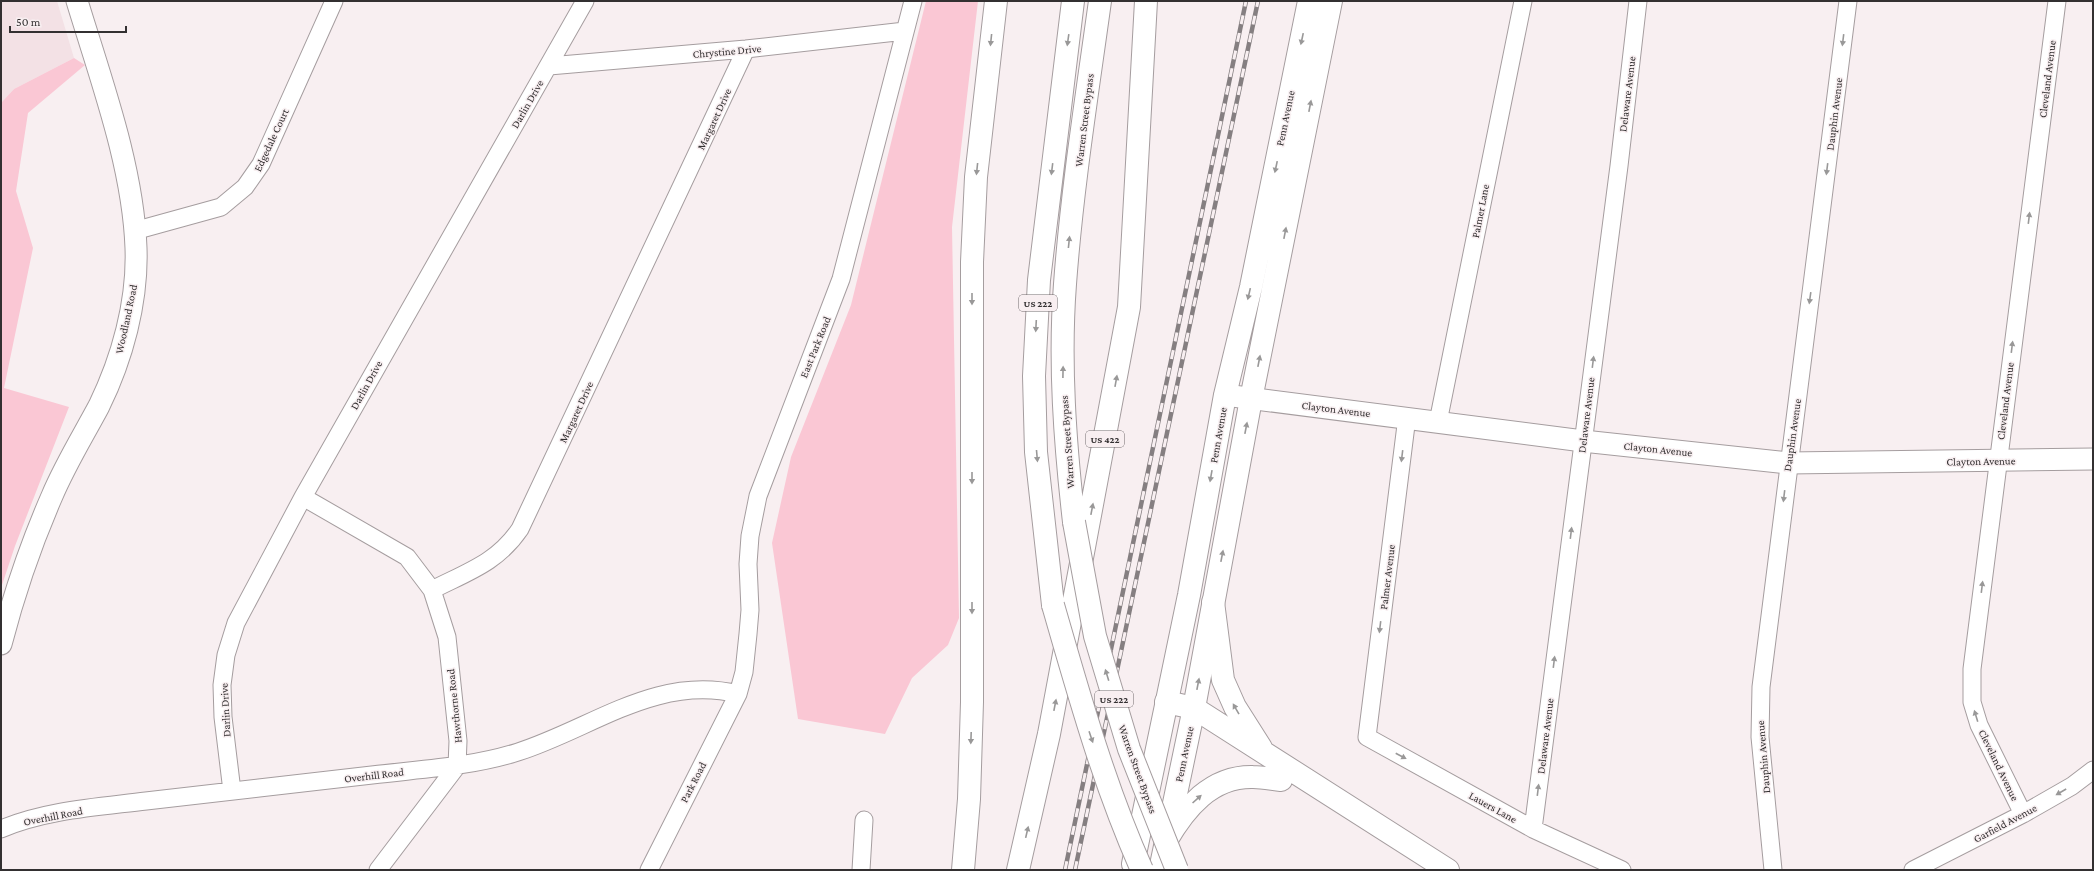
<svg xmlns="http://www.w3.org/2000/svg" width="2094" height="871" viewBox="0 0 2094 871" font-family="'Crimson Pro',serif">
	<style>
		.built { fill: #f3e1e5 }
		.green { fill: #fac7d4 }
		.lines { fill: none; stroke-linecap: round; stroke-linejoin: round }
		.minor-casing { stroke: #a59d9f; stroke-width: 19 }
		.tertiary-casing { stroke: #a59d9f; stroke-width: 23 }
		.primary-casing { stroke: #a59d9f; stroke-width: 24 }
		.motorway-casing { stroke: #a59d9f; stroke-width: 24 }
		.minor { stroke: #fff; stroke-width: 17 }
		.tertiary { stroke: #fff; stroke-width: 21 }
		.primary { stroke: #fff; stroke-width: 22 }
		.motorway { stroke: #fff; stroke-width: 22 }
		.rail-casing { stroke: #857f81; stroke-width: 4.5 }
		.rail { stroke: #f8eff1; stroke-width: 3; stroke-dasharray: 9; stroke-linecap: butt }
		.motorway-bridge-casing { stroke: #a59d9f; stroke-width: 24; stroke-linecap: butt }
		.motorway-bridge { stroke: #fff; stroke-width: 22 }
		.oneway { fill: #999898 }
		.labels { text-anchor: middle; stroke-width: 3; stroke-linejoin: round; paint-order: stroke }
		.shield { fill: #f8eff1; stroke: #6e696b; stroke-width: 1 }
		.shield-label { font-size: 10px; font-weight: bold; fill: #333031 }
		.street-label { font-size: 11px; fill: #333031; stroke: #f8eff1 }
	</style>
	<rect width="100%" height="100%" fill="#f8eff1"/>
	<path class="built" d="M1 1H57L74 58 14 89 1 103Z"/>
	<path class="green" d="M926 1H978L952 227 959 618 948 645 912 678 885 734 798 719 772 543 791 457 851 305Z
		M74 58 85 65 28 113 16 191 33 248 4 388 69 407 15 546 1 588V103L14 89Z"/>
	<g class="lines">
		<g class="minor-casing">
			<path id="minor" d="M549 66 746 49 905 31
				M134 231 221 207 245 187 261 164 334 1
				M1407 417 1367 737 1533 829 1622 870
				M1438 422 1523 1
				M303 497 407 557 432 590 447 637 458 741 457 766 378 870
				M432 590C467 572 497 563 520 529L746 49
				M232 791 223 717 222 685 226 655 236 623 303 497 585 1
				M2023 814 1979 725 1972 702V669L2057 1
				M1 829C46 810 98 807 146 801 221 792 297 784 372 775 421 769 471 767 518 752 591 729 657 674 738 694
				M1533 829 1619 166 1638 1
				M649 870 738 694 744 672 748 634 750 610 748 564 750 536 758 496 841 279 913 1
				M861 870 864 820
				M1773 870 1760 737 1761 687 1848 1
				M1913 870 2023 814 2072 786 2093 770"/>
		</g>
		<g class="tertiary-casing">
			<path id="tertiary" d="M1225 395 1583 441 1788 463 2093 459
				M1 644C14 594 31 544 52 496 65 465 83 436 99 406 122 359 138 302 136 248 133 166 101 80 77 1"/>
		</g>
		<g class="primary-casing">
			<path id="primary" d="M1133 864 1189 595 1225 395 1251 287 1309 1
				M1160 870 1194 708 1251 399 1331 1"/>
		</g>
		<g class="motorway-casing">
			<path id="motorway" d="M1074 522C1065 443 1059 363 1065 284 1072 189 1087 95 1100 1
				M1213 602 1223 680 1235 707 1261 748
				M1053 605 1036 452 1034 376 1039 280 1073 1
				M1166 702 1194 708 1448 870
				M1166 841C1185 808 1211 776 1253 777 1262 777 1272 779 1281 780
				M963 870 969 799 972 702V262L976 177 996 1
				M1018 870 1049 734 1129 307 1146 1"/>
		</g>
		<use href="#minor" class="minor"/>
		<use href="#tertiary" class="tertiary"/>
		<use href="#primary" class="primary"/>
		<use href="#motorway" class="motorway"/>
		<g class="rail-casing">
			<path id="rail" d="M1065 870 1246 1
				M1075 870 1258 1"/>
		</g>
		<use href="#rail" class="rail"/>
		<g class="motorway-bridge-casing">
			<path id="motorway-bridge" d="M1074 522 1095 636 1129 749 1177 870
				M1053 605C1079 695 1104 785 1142 870"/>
		</g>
		<use href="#motorway-bridge" class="motorway-bridge"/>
	</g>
	<defs><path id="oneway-solid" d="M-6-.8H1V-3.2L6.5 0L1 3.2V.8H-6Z"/></defs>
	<g class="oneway">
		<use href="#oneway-solid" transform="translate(1302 39) rotate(102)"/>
		<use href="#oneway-solid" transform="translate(991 40) rotate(96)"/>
		<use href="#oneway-solid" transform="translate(1068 40) rotate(98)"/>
		<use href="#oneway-solid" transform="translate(1843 40) rotate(97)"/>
		<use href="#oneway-solid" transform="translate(1310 106) rotate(-79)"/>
		<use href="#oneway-solid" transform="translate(1276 167) rotate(102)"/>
		<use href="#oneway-solid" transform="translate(977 169) rotate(96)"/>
		<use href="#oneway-solid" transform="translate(1052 169) rotate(97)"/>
		<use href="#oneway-solid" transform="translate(1827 169) rotate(97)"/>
		<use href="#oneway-solid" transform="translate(2029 218) rotate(-83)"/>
		<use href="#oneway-solid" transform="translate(1285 233) rotate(-79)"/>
		<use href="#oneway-solid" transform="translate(1069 242) rotate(-84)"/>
		<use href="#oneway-solid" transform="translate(1249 294) rotate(103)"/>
		<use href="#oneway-solid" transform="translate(1810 298) rotate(98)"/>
		<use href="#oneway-solid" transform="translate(972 299) rotate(90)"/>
		<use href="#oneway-solid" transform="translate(1036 326) rotate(93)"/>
		<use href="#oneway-solid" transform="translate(2012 347) rotate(-83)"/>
		<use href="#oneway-solid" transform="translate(1259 361) rotate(-79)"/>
		<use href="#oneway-solid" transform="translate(1593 362) rotate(-83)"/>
		<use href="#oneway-solid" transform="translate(1063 372) rotate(-89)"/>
		<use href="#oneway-solid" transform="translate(1116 381) rotate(-80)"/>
		<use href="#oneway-solid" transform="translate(1246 428) rotate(-79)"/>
		<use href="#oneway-solid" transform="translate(1037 456) rotate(85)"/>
		<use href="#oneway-solid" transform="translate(1402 456) rotate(97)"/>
		<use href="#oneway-solid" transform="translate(1211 476) rotate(100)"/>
		<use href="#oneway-solid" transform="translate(972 478) rotate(90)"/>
		<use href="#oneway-solid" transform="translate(1784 496) rotate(97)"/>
		<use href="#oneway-solid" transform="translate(1092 509) rotate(-79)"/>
		<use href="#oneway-solid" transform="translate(1571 533) rotate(-83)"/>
		<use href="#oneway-solid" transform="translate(1222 556) rotate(-79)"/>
		<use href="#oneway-solid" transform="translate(1982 587) rotate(-83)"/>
		<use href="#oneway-solid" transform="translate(972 608) rotate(90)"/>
		<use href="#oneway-solid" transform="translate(1380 627) rotate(97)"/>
		<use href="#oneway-solid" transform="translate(1554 662) rotate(-83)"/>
		<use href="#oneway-solid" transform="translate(1107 675) rotate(-107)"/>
		<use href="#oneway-solid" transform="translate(1198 684) rotate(-79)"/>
		<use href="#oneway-solid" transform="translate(1055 705) rotate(-79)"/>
		<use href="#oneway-solid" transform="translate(1236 709) rotate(-120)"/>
		<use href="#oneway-solid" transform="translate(1976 716) rotate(-107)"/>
		<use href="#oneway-solid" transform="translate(1091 737) rotate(71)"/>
		<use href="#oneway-solid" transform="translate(971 738) rotate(92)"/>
		<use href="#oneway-solid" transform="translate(1401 756) rotate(28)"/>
		<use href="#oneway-solid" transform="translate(1538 790) rotate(-83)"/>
		<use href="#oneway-solid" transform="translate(2061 792) rotate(150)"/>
		<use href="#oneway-solid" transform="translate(1197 799) rotate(-42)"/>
		<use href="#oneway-solid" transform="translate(1027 832) rotate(-77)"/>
	</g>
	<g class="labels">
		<g class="shield">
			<rect x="1019" y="295" width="38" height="16" rx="3"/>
			<rect x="1086" y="431" width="38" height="16" rx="3"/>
			<rect x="1095" y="691" width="38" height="16" rx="3"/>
		</g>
		<g class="shield-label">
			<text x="1038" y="307">US 222</text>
			<text x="1105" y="443">US 422</text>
			<text x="1114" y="703">US 222</text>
		</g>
		<g class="street-label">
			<text transform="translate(727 51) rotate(-5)" y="4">Chrystine Drive</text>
			<text transform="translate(2047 79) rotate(-83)" y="4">Cleveland Avenue</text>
			<text transform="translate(1627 94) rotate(-83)" y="4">Delaware Avenue</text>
			<text transform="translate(527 104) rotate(-60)" y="4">Darlin Drive</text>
			<text transform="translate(1834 114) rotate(-83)" y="4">Dauphin Avenue</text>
			<text transform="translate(1285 118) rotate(-78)" y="4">Penn Avenue</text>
			<text transform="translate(714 119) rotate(-65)" y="4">Margaret Drive</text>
			<text transform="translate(1084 120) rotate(-83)" y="4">Warren Street Bypass</text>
			<text transform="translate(271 140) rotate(-65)" y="4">Edgedale Court</text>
			<text transform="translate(1480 211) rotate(-79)" y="4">Palmer Lane</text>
			<text transform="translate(126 319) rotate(-78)" y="4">Woodland Road</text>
			<text transform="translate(815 347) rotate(-68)" y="4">East Park Road</text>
			<text transform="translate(366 385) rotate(-61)" y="4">Darlin Drive</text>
			<text transform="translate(2005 401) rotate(-83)" y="4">Cleveland Avenue</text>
			<text transform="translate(1336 409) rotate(7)" y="4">Clayton Avenue</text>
			<text transform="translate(576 412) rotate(-65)" y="4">Margaret Drive</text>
			<text transform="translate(1586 415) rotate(-83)" y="4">Delaware Avenue</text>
			<text transform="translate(1218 435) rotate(-80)" y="4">Penn Avenue</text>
			<text transform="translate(1792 435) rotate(-82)" y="4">Dauphin Avenue</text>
			<text transform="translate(1067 442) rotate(-94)" y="4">Warren Street Bypass</text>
			<text transform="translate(1658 449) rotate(6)" y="4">Clayton Avenue</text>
			<text transform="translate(1981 461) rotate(-1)" y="4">Clayton Avenue</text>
			<text transform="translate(1387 577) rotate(-83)" y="4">Palmer Avenue</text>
			<text transform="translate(454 706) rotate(-96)" y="4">Hawthorne Road</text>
			<text transform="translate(225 710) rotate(-93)" y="4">Darlin Drive</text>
			<text transform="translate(1545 736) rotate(-83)" y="4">Delaware Avenue</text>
			<text transform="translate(1184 754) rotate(-78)" y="4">Penn Avenue</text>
			<text transform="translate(1763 757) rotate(-95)" y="4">Dauphin Avenue</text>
			<text transform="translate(1999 765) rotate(64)" y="4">Cleveland Avenue</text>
			<text transform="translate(1138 769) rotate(70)" y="4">Warren Street Bypass</text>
			<text transform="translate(374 775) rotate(-7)" y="4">Overhill Road</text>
			<text transform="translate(693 782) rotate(-63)" y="4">Park Road</text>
			<text transform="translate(1493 807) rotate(29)" y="4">Lauers Lane</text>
			<text transform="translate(53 816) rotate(-11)" y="4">Overhill Road</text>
			<text transform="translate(2005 823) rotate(-28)" y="4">Garfield Avenue</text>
		</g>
	</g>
	<rect width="2094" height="871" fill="none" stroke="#333031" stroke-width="4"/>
	<path d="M10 26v6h116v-6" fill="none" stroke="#333031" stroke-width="2"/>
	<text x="16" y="26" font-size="12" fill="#333031" stroke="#f8eff1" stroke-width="3" paint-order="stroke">50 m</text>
</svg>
